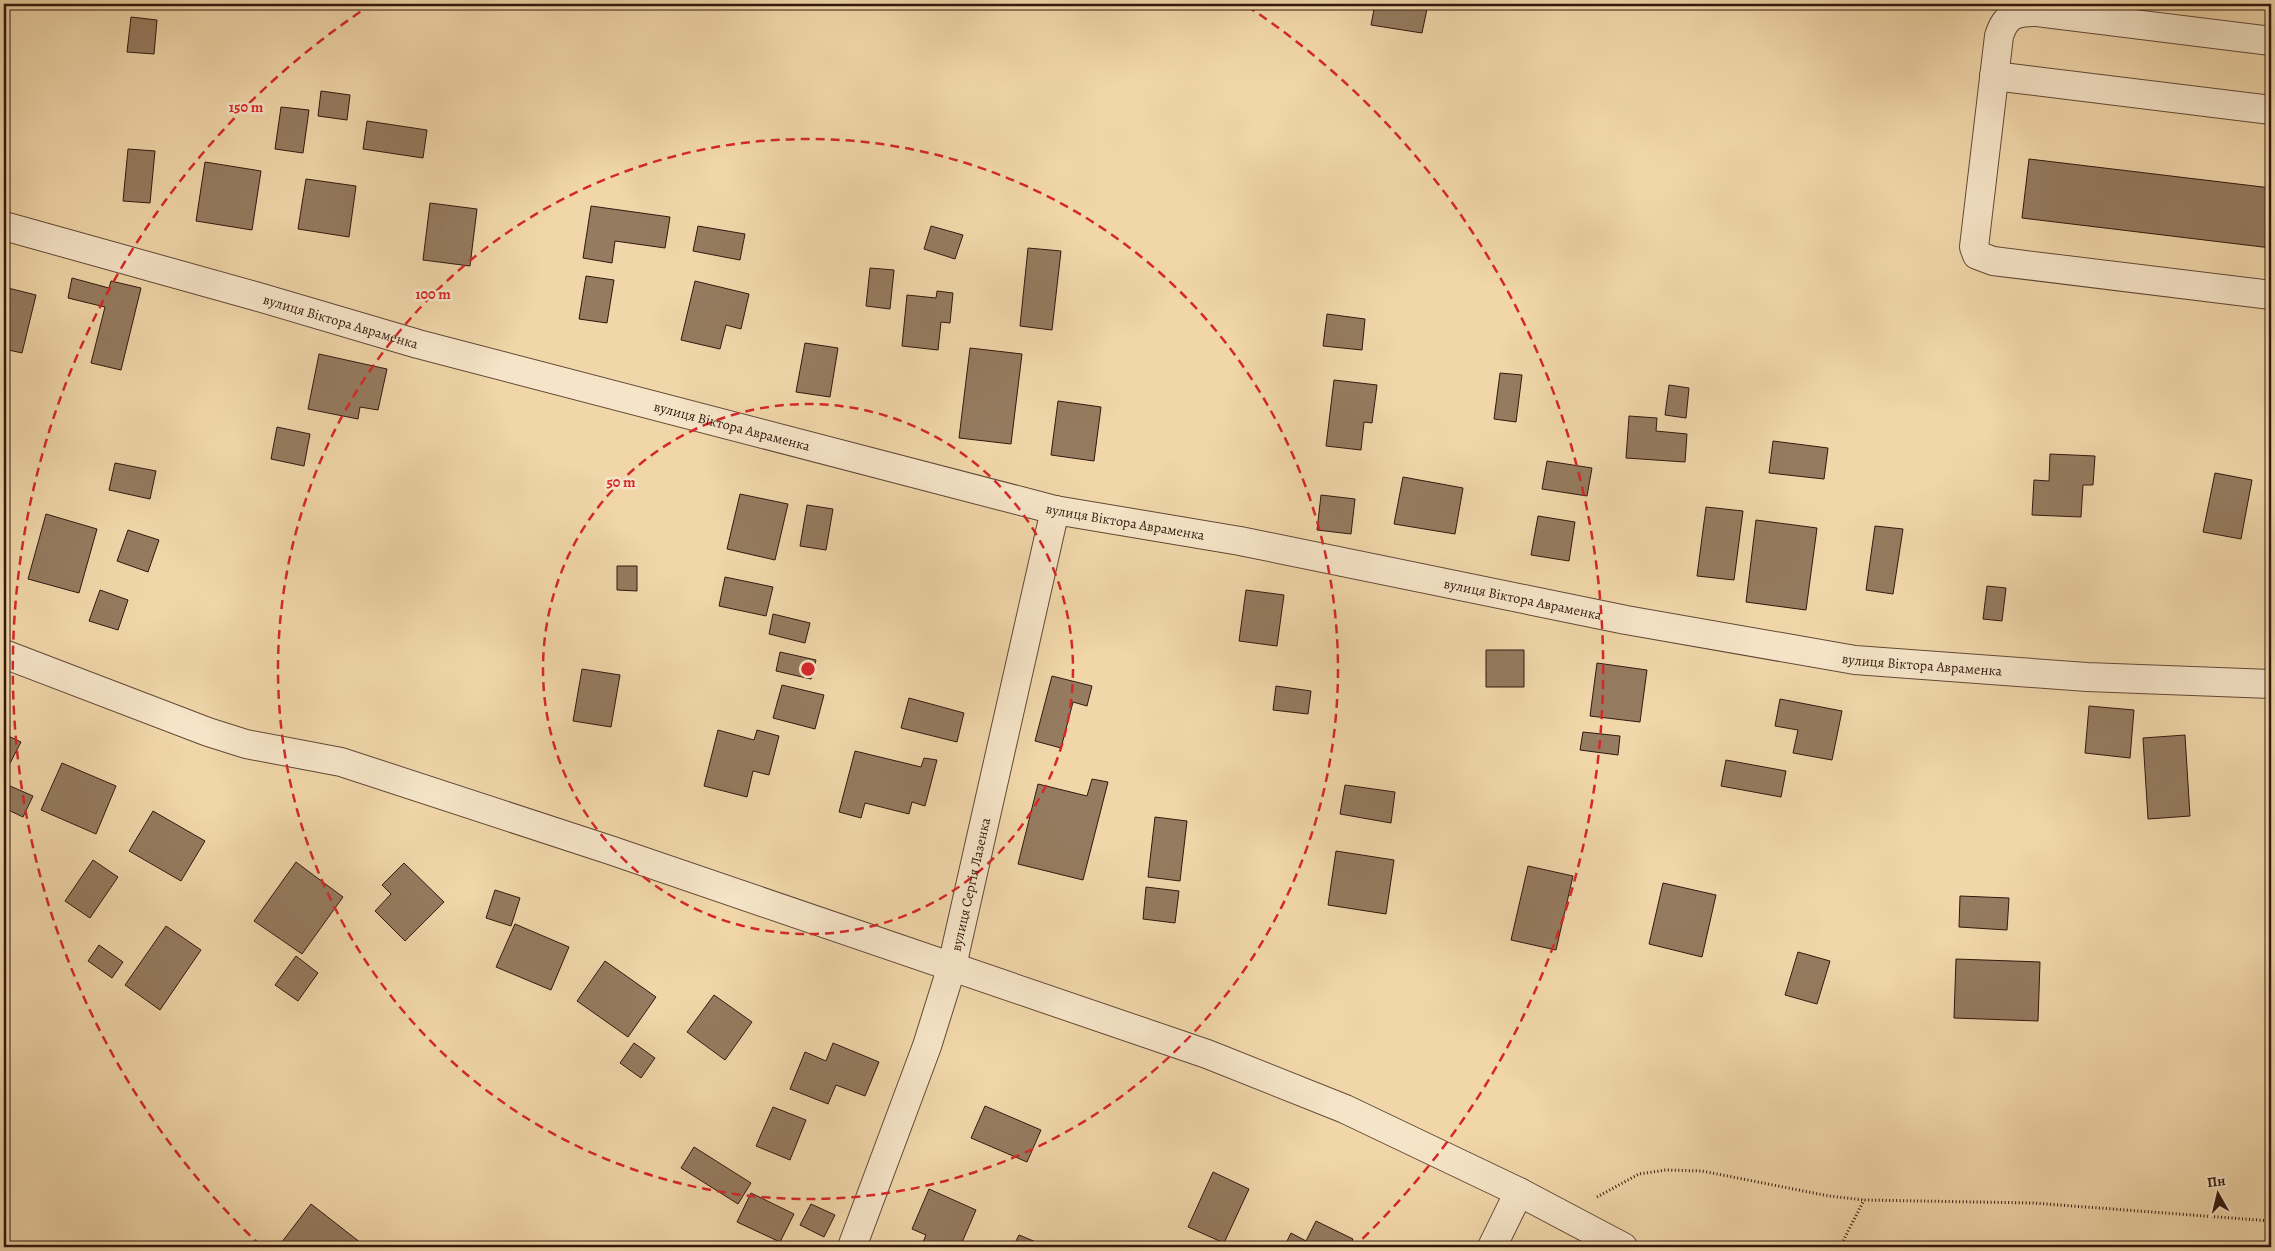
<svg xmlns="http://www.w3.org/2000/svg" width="2275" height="1251" viewBox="0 0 2275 1251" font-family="Alegreya,serif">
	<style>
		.building { fill: #957b5f; stroke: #32180e }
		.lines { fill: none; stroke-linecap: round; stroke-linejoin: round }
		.minor-casing { stroke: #624835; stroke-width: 30 }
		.path { stroke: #32180e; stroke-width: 3; stroke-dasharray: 1 2.5; stroke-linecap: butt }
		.minor { stroke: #f5e4c7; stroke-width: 28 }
		.ring { fill: none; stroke: #d62828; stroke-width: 2.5; stroke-dasharray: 9 6 }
		.labels { text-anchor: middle; stroke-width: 5; stroke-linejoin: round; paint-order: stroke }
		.street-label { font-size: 14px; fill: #32180e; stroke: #f5e4c7 }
		.centre { fill: #d62828; stroke: #f5e4c7; stroke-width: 2.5 }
		.ring-label { font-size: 15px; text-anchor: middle; font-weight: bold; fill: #d62828; stroke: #f5e4c7; stroke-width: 5; stroke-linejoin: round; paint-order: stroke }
	</style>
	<rect width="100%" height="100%" fill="#f0d6a9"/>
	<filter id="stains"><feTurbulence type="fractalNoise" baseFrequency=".004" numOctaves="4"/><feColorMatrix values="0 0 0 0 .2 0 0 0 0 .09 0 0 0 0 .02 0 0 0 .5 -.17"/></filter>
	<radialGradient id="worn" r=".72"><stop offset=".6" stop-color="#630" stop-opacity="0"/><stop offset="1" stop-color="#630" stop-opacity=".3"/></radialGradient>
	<path class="building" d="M1375 4H1428L1422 33 1371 25Z
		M131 17 157 20 154 54 127 52Z
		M321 91 350 95 347 120 318 116Z
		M281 107 309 110 303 153 275 149Z
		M367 121 427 130 423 158 363 149Z
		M128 149 155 151 150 203 123 201Z
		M2029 159 2271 188V248L2022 218Z
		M205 162 261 171 252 230 196 221Z
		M306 179 356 186 349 237 298 229Z
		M430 203 477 209 470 266 423 260Z
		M591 206 670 217 665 248 615 241 612 263 583 258Z
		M698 226 745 234 740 260 693 251Z
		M931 226 963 235 955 259 924 249Z
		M1028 248 1061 251 1052 330 1020 326Z
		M870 268 894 270 890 309 866 306Z
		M586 276 614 280 607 323 579 319Z
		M72 278 109 288 111 281 141 288 121 370 91 363 105 307 68 298Z
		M695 281 749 294 741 329 726 325 720 349 681 340Z
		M4 287 36 295 22 353 4 349Z
		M937 291 953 293 950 323 941 322 938 350 902 346 907 295 936 298Z
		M1327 314 1365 319 1362 350 1323 346Z
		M805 343 838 348 830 397 796 392Z
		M970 348 1022 354 1011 444 959 438Z
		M319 354 387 369 378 410 360 407 358 419 308 409Z
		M1500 373 1522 375 1516 422 1494 419Z
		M1334 380 1377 385 1372 423 1364 422 1361 450 1326 446Z
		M1669 385 1689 388 1686 418 1665 415Z
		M1058 401 1101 407 1094 461 1051 455Z
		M1629 416 1657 418 1656 431 1687 434 1685 462 1626 458Z
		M277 427 310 434 304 466 271 459Z
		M1773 441 1828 448 1824 479 1769 473Z
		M2050 454 2095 456 2093 485H2083L2081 517 2032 515 2034 480 2049 481Z
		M1547 461 1592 468 1587 496 1542 489Z
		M115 463 156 471 150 499 109 490Z
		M2215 473 2252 480 2241 539 2203 532Z
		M1403 477 1463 488 1455 534 1394 524Z
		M740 494 788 504 775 560 727 549Z
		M1321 495 1355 499 1351 534 1317 530Z
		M807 505 833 509 826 550 800 546Z
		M1706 507 1743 511 1734 580 1697 576Z
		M46 514 97 529 79 593 28 579Z
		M1538 516 1575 522 1569 561 1531 555Z
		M1756 520 1817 528 1806 610 1746 602Z
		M1875 526 1903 529 1893 594 1866 590Z
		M128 530 159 540 148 572 117 561Z
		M617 566H637V591L617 590Z
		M725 577 773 587 766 616 719 606Z
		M1987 586 2006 588 2002 621 1983 619Z
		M100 590 128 600 118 630 89 621Z
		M1246 590 1284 595 1277 646 1239 641Z
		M773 614 810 623 805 643 769 634Z
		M1486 650H1524V687H1486Z
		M780 652 816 660 811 679 776 671Z
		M1597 663 1647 670 1640 722 1590 716Z
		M582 669 620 675 611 727 573 721Z
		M1052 676 1092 686 1087 706 1073 702 1061 748 1035 741Z
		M782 685 824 695 815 729 773 718Z
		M1276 686 1311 691 1308 714 1273 710Z
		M909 698 964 713 957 742 901 728Z
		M1780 699 1842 711 1832 760 1793 753 1798 730 1775 726Z
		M2089 706 2134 710 2130 758 2085 753Z
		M718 730 754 740 757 730 779 736 769 775 753 771 747 797 704 786Z
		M1583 732 1620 736 1618 755 1580 750Z
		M4 734 21 742 4 775Z
		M2185 735 2190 816 2148 819 2143 738Z
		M855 751 921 767 924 758 937 760 925 806 912 802 909 814 865 803 861 818 839 812Z
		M1726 760 1786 771 1781 797 1721 786Z
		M62 763 116 786 96 834 41 810Z
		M1092 779 1108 782 1083 880 1018 864 1038 784 1087 796Z
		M1345 785 1395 792 1391 823 1340 814Z
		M10 786 33 796 23 817 4 808V802Z
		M153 811 205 841 181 881 129 851Z
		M1155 817 1187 821 1180 881 1148 877Z
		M1336 851 1394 860 1386 914 1328 905Z
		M93 860 118 877 90 918 65 901Z
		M296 862 343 897 302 954 254 921Z
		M404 863 444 902 405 941 375 911 391 894 382 885Z
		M1528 866 1573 876 1556 950 1511 940Z
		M1663 883 1716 895 1702 957 1649 944Z
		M1146 887 1179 891 1175 923 1143 919Z
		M495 890 520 898 511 926 486 918Z
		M1960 896 2009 898 2007 930 1959 927Z
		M515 924 569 947 551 990 496 967Z
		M166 926 201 950 160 1010 125 985Z
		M99 945 123 962 112 978 88 961Z
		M1798 952 1830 961 1817 1004 1785 995Z
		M296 956 318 973 298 1001 275 985Z
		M1956 959 2040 962 2038 1021 1954 1018Z
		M605 961 656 997 628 1037 577 1001Z
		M714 995 752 1022 725 1060 687 1032Z
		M634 1043 655 1058 641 1078 620 1063Z
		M833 1043 879 1062 865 1096 836 1085 828 1104 790 1089 805 1052 826 1061Z
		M985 1106 1041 1130 1027 1162 971 1138Z
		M773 1107 806 1120 790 1160 756 1146Z
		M694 1147 751 1183 738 1204 681 1168Z
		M1213 1172 1249 1189 1224 1243 1188 1227Z
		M929 1189 976 1210 960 1247H921L926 1235 912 1229Z
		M751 1193 794 1214 780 1242 737 1222Z
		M311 1204 361 1243 357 1247H278Z
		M811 1204 835 1215 824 1237 800 1225Z
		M1316 1221 1353 1239 1349 1247H1284L1291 1233 1306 1241Z
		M1019 1235 1048 1247H1013Z"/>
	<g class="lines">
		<g class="minor-casing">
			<g id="minor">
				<path d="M2271 41 2037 12C2016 12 2006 14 1999 36L1974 247 1977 255 1993 261 2271 295"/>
				<path d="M1994 76 2271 110"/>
				<path id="s1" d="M4 226 255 296 418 344 1055 510 1240 541 1626 620 1855 660 2087 677 2271 684"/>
				<path d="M4 654 208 732 246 744 341 762 610 850 1207 1054 1345 1109 1519 1192 1623 1247"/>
				<path id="s2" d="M852 1247 927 1046 952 966 1055 510"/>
				<path d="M1492 1247 1519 1192"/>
			</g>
		</g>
		<path class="path" d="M1597 1197 1639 1174 1666 1170 1702 1171 1829 1196 1864 1200 2033 1203 2271 1221
			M1840 1247 1864 1200"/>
		<use href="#minor" class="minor"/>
	</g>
	<g class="ring">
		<circle cx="808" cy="669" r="265"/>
		<circle cx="808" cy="669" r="530"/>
		<path d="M261 1246A795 795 0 0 1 369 6M1247 6A795 795 0 0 1 1355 1246"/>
	</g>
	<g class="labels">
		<g class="street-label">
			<text dy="5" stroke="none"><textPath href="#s1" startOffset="350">вулиця Віктора Авраменка</textPath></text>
			<text dy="5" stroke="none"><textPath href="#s1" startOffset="755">вулиця Віктора Авраменка</textPath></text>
			<text dy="5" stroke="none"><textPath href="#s1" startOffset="1160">вулиця Віктора Авраменка</textPath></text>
			<text dy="5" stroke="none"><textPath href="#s1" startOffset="1565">вулиця Віктора Авраменка</textPath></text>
			<text dy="5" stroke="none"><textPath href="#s1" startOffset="1970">вулиця Віктора Авраменка</textPath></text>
			<text dy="5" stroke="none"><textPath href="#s2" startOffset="382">вулиця Сергія Лазенка</textPath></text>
		</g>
	</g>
	<circle cx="808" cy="669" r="8" class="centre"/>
	<g class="ring-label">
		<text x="246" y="112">150 m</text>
		<text x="433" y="299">100 m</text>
		<text x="621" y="487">50 m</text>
	</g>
	<rect width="2275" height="1251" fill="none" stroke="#f0d6a9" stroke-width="20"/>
	<rect x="5" y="5" width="2265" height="1241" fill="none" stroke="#32180e" stroke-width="2.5"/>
	<rect x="10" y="10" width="2255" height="1231" fill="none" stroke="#32180e"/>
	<g transform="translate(2218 1194) rotate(352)" stroke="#f5e4c7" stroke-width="4" paint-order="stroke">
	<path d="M0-4L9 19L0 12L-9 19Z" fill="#32180e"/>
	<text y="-8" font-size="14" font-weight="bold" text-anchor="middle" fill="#32180e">Пн</text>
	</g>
	<rect width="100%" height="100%" filter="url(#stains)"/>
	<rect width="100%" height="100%" fill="url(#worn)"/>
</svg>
